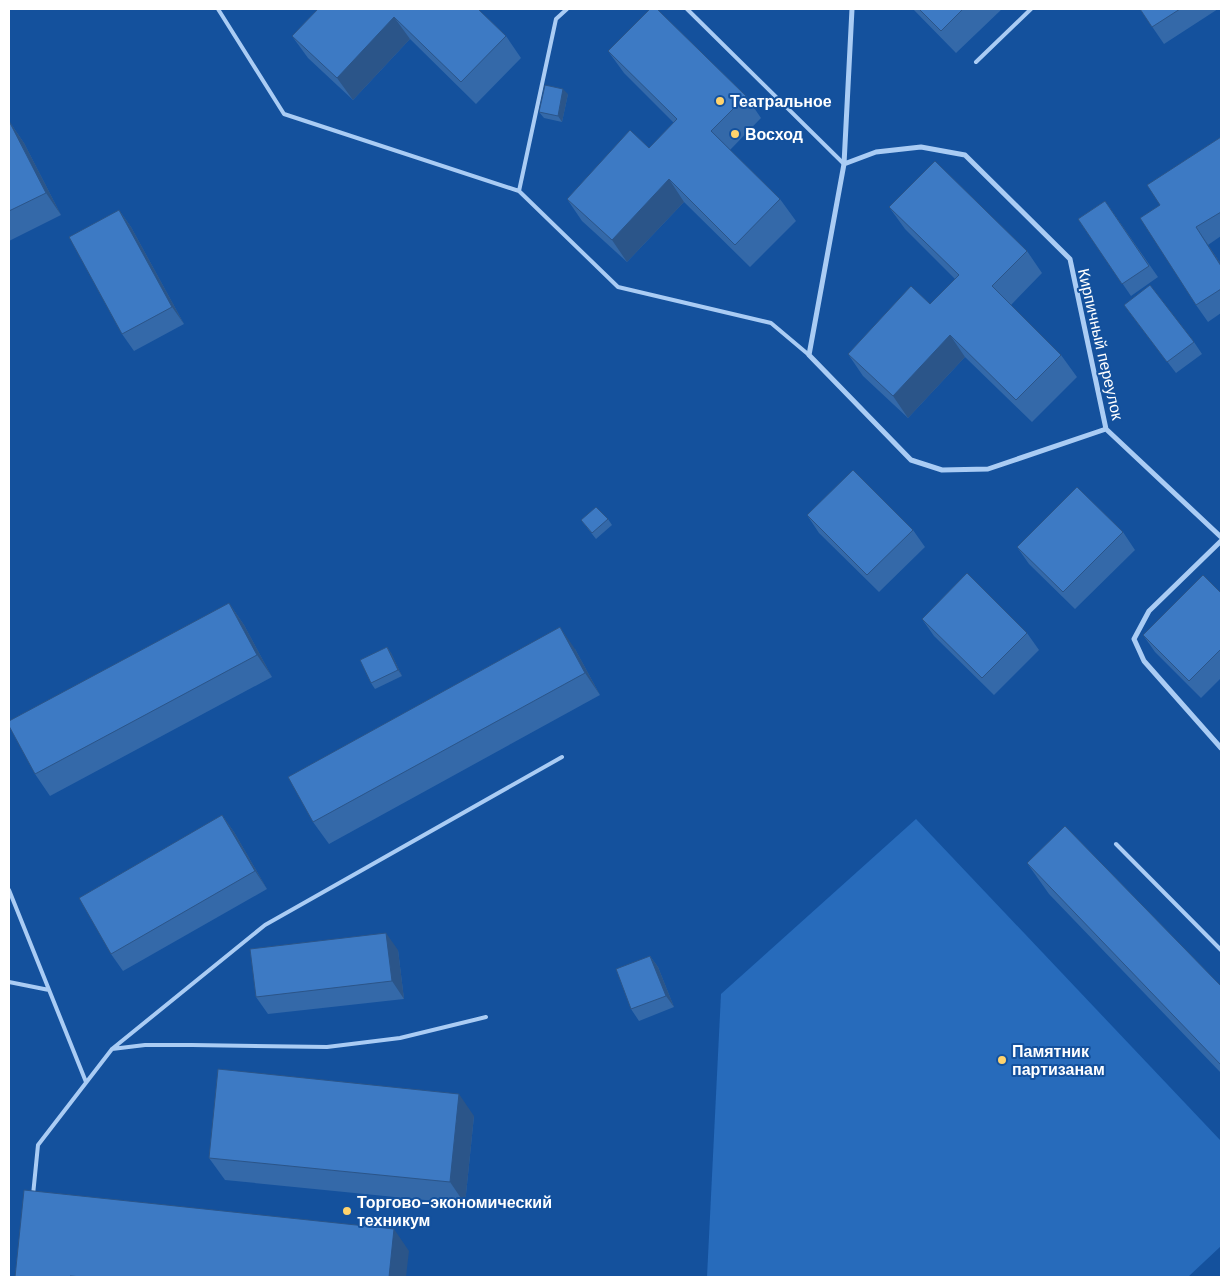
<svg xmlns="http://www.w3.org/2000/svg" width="1230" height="1286" viewBox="0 0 1230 1286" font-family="'DM Sans',sans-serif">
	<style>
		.green { fill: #276bbb }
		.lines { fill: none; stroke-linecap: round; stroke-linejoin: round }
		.service { stroke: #aaccf4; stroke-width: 4 }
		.minor { stroke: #aaccf4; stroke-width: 5 }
		.wall { fill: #3469a9 }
		.shaded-wall { fill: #2b5589 }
		.building { fill: #3d7ac4; stroke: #2b5589 }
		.poi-dot { fill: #ffd36d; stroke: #14519d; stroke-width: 2 }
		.labels { text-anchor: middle; stroke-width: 4; stroke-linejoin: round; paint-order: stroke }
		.poi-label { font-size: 16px; font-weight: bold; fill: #fff; stroke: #14519d; text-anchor: start }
		.street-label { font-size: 16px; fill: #fff; stroke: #14519d }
	</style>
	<rect width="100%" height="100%" fill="#14519d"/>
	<path class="green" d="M916 819 1221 1141V1246L1188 1277H707L721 994Z"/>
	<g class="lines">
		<path class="service" d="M218 9 284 114 519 191
			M567 9 556 19 519 191 618 287 771 323 809 355
			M687 9 844 164
			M976 62 1031 9
			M1116 844 1221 950
			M9 890 86 1082
			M9 982 49 990
			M112 1049 145 1045H192L327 1047 400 1038 486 1017
			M33 1195 38 1145 112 1049 265 925 562 757"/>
		<path class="minor" d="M852 9 844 164 809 355 911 460 942 470 988 469 1106 429
			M844 164 876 152 921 147 965 155 1070 259 1106 429 1221 537
			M1221 541 1149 611 1134 639 1144 661 1221 748"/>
	</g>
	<path class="wall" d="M318 9H478L506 36 521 58 476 104 410 39 353 100 308 58 292 36Z
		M913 9H1002L956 53Z
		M1140 9H1218L1164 44Z
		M608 51 746 96 761 118 730 150 780 199 796 221 750 267 684 202 627 262 582 221 567 199 649 148 674 123 624 73Z
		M568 94 562 122 544 118 539 112Z
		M9 121 24 143 61 215 9 241Z
		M1221 137V236L1208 245 1221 264V313L1208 322 1196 305 1160 205Z
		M1105 201 1158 277 1131 296 1078 219Z
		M889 207 1027 251 1042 273 1011 305 1061 355 1077 377 1032 422 965 357 908 418 863 376 848 354 930 304 955 279 905 229Z
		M119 210 131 227 184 324 134 351 122 334Z
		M1124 305 1194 342 1202 354 1176 373Z
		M807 515 913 530 925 547 879 592 819 533Z
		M608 519 612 525 596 539 581 520Z
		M1123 532 1135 550 1075 609 1029 564 1017 547Z
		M1221 593V678L1201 698 1155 652 1143 635Z
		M229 603 244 625 272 677 50 796 35 774Z
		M922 619 1027 633 1039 650 994 695 934 636Z
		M387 647 391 653 402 676 375 689 371 683Z
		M575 649 600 695 329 844 313 822Z
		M222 815 234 832 267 889 123 971 111 954Z
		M1027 863 1221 986V1073L1049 894Z
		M398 950 404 999 268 1014 256 997Z
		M650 956 658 967 674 1007 639 1021 631 1009Z
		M474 1116 465 1204 225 1180 209 1158Z"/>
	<path class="shaded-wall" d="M394 17 410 39 353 100 337 78Z
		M563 89 568 94 562 122 558 116Z
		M9 121 24 143 61 215 46 193Z
		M669 179 684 202 627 262 612 240Z
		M119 210 131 227 184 324 172 307Z
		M1196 227 1221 264V266Z
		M950 335 965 357 908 418 893 396Z
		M229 603 244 625 272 677 257 655Z
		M560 627 575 649 600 695 585 673Z
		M387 647 391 653 402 676 398 670Z
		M222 815 234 832 267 889 255 871Z
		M386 933 398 950 404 999 392 981Z
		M650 956 658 967 674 1007 666 996Z
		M459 1094 474 1116 465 1204 450 1182Z
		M394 1229 409 1251 406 1277H389Z"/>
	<path class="building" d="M318 9H478L506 36 461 82 394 17 337 78 292 36Z
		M650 9H657L746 96 711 131 780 199 735 245 669 179 612 240 567 199 630 130 649 148 677 119 608 51Z
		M919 9H963L941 31Z
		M1140 9H1180L1152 27Z
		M545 85 563 89 558 116 539 112Z
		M9 121 46 193 9 211Z
		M1221 137V212L1196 227 1221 266V289L1196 305 1140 218 1160 205 1147 185Z
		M935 161 1027 251 992 286 1061 355 1016 400 950 335 893 396 848 354 911 286 930 304 959 275 889 207Z
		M1105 201 1149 266 1122 284 1078 219Z
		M119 210 172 307 122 334 69 237Z
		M1150 285 1194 342 1167 362 1124 305Z
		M853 470 913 530 867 575 807 515Z
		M1077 487 1123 532 1063 592 1017 547Z
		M596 507 608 519 592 533 581 520Z
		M967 573 1027 633 982 678 922 619Z
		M1203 575 1221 593V649L1189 681 1143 635Z
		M229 603 257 655 35 774 9 726V721Z
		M560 627 585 673 313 822 288 777Z
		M387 647 398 670 371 683 360 660Z
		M222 815 255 871 111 954 79 898Z
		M1065 826 1221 986V1065L1027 863Z
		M386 933 392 981 256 997 250 949Z
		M650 956 666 996 631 1009 616 969Z
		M218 1069 459 1094 450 1182 209 1158Z
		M24 1190 394 1229 389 1277H82L70 1276V1277H15Z"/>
	<g class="poi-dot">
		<circle cx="720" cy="101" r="5"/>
		<circle cx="735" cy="134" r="5"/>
		<circle cx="1002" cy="1060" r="5"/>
		<circle cx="347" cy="1211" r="5"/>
	</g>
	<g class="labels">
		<g class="poi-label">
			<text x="730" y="107">Театральное</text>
			<text x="745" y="140">Восход</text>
			<text x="1012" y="1057">Памятник<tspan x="1012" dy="18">партизанам</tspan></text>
			<text x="357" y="1208">Торгово-экономический<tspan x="357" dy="18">техникум</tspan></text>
		</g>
		<g class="street-label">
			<text transform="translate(1101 344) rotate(77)" y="6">Кирпичный переулок</text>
		</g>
	</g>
	<rect width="1230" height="1286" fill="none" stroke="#ffffff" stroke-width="20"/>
</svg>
